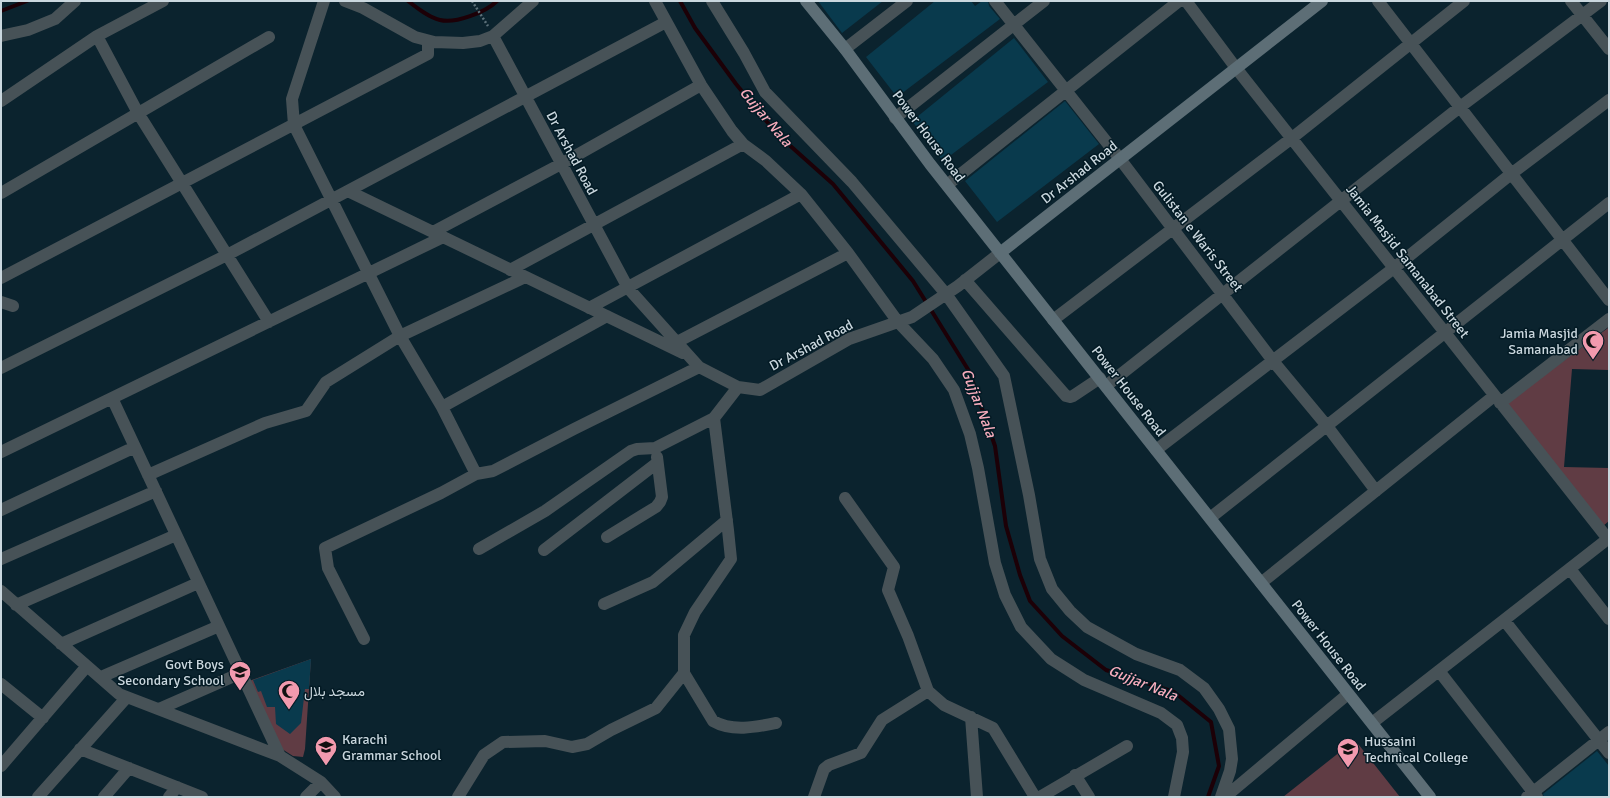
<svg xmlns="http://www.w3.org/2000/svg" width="1610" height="798" viewBox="0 0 1610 798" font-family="Signika,Vazirmatn,sans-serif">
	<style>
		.green { fill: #603c44 }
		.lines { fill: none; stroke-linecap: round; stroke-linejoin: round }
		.stream { stroke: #1c0007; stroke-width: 4 }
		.building { fill: #093a4d }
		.path { stroke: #5d717a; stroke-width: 2.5; stroke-dasharray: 2 2; stroke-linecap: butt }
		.street { stroke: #475257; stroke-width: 12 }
		.secondary { stroke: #5d6e76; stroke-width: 12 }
		.labels { text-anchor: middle; stroke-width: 3; stroke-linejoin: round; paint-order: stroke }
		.street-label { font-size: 14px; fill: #cad7de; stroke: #031a24 }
		.poi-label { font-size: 14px; fill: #cad7de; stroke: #031a24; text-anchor: start }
		.water-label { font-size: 15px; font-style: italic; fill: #f6acbc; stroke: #031a24 }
	</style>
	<rect width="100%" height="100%" fill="#0b232e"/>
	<path class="green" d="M1608 328 1609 370 1572 369 1564 467 1609 468V521L1603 526 1505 404Z
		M311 659 305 749 303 757 293 756 282 749 249 681Z
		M1355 740 1400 797H1283Z"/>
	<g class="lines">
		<path class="stream" d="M408 1C417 8 428 17 440 20 455 24 486 12 497 1
			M680 1 695 28 736 84 777 134 833 184 913 281 969 371 995 446 1006 526 1020 575 1030 601 1062 636 1106 670 1174 692 1211 722 1219 766 1208 797
			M1 11 27 1"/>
	</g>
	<path class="building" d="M818 1H883L842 33Z
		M935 1H971L975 6 982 1H988L989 6 1000 19 897 97 866 57Z
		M1014 38 1048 82 943 161 912 121Z
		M1065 101 1099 144 997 222 965 181Z
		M311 659 309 689H305L301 723 290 734 276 724 275 707H267L261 691 258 692 253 680Z
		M1597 751 1609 766V797H1544L1543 794Z"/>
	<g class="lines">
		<path class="path" d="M472 1 488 26"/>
		<path class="street" d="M324 1 292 99 294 125 400 336 442 407 476 474
			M345 1 363 8 415 37 434 42 463 43 480 41 493 36 533 1
			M655 1 701 85 732 131 743 144 766 161 801 194 848 253 898 322 933 359 954 390 970 434 978 468 995 563 1005 595 1021 627 1051 659 1084 680 1161 713 1177 725 1182 738 1183 752 1174 797
			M712 1 744 53 765 92 852 182 946 294 1004 376 1029 495 1040 559 1052 589 1070 611 1087 627 1136 654 1180 670 1204 688 1219 709 1229 729 1232 759 1230 771 1221 797
			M995 1 1120 159 1273 361 1327 426 1376 491
			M1186 1 1236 68 1608 539
			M1378 1 1609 300
			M1571 1 1609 49
			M1 36 28 30 55 19 75 1
			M97 36 138 113 269 322
			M493 36 628 288 699 367 738 387 760 390 849 339 912 317 958 286 1000 253
			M845 49 907 1
			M1 101 97 36 163 1
			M895 118 1044 1
			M947 185 1179 1
			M348 191 683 353
			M1 193 269 37
			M433 232 561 164 701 85
			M510 270 743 144
			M1 278 428 54V41
			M965 280 1066 396 1070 397 1073 396 1100 378
			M1 302 13 306
			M589 308 801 194
			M1053 320 1292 138 1464 1
			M677 342 848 253
			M1 368 227 255 666 22
			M1106 386 1460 107 1601 1
			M112 398 280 756
			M1500 403 1609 319
			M442 407 607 316
			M1156 450 1394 268 1511 174 1609 100
			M1 452 443 237
			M148 475 265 423 306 411 326 382 400 336 525 277
			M845 498 894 567 888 590 908 636 928 691 944 705 993 728 1035 797
			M1 510 135 447
			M1210 518 1609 203
			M607 537 656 507 660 502 662 497 657 457
			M479 549 545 511 631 451 637 449 655 448 714 418
			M544 550 657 463
			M1 559 156 491
			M1570 569 1609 619
			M1261 583 1494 396
			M1 591 119 694 280 756 321 782 335 797
			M604 604 653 582 727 520
			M16 605 176 535
			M1504 620 1609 753
			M364 639 328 568 325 548 441 493 476 474 493 471 574 429 699 367
			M61 644 198 583
			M1439 671 1537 797
			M684 673 713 721C732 732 756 727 776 723
			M101 677 219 626
			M1 684 43 718
			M159 709 241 673
			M971 717 977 797
			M1372 723 1609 538
			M80 749 202 797
			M1 766 87 666
			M1075 775 1089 797
			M38 797 127 697
			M104 797 129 768
			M169 797 177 787
			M306 797 321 782
			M458 797 484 755 503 742 545 741 572 747 587 744 611 730 656 708 684 673V635L695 612 731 559 728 530 714 418 738 387
			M814 797 824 769 829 765 861 753 882 720 928 691
			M1040 797 1127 746
			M1225 797 1348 694
			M1527 797 1609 732"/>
		<path class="secondary" d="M806 1 845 49 930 164 1430 797
			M1000 253 1322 1"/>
	</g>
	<defs>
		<g id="mosque-pin" transform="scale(1.15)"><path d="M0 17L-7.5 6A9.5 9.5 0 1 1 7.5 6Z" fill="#f29aae" stroke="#031a24"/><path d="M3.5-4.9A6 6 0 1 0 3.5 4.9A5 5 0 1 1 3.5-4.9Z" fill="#111"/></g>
		<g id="school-pin" transform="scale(1.15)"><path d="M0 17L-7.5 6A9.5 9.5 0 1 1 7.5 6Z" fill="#f29aae" stroke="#031a24"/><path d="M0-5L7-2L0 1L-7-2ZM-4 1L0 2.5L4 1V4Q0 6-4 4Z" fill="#111"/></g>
		<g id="university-pin" transform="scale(1.15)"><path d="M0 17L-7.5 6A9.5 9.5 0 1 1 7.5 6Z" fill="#f29aae" stroke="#031a24"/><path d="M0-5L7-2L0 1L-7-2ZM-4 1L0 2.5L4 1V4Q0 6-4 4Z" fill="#111"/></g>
	</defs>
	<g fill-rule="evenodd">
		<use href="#mosque-pin" x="1593" y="341"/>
		<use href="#school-pin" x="240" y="672"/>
		<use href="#mosque-pin" x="289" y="691"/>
		<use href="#school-pin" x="326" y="747"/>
		<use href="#university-pin" x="1348" y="749"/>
	</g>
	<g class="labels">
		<g class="street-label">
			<text transform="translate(929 136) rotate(53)" y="5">Power House Road</text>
			<text transform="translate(572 153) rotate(62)" y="5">Dr Arshad Road</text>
			<text transform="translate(1079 172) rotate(-38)" y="5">Dr Arshad Road</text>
			<text transform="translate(1198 236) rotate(52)" y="5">Gulistan e Waris Street</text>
			<text transform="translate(1408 261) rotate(52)" y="5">Jamia Masjid Samanabad Street</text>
			<text transform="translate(811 345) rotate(-28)" y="5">Dr Arshad Road</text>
			<text transform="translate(1129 391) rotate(52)" y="5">Power House Road</text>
			<text transform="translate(1329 645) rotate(52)" y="5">Power House Road</text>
		</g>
		<g class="poi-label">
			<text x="1578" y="338" text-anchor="end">Jamia Masjid<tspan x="1578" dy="16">Samanabad</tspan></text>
			<text x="224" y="669" text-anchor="end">Govt Boys<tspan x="224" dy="16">Secondary School</tspan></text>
			<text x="304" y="696">مسجد بلال</text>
			<text x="342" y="744">Karachi<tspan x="342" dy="16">Grammar School</tspan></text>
			<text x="1364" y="746">Hussaini<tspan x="1364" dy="16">Technical College</tspan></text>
		</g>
		<g class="water-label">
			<text transform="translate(766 117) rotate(50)" y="5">Gujjar Nala</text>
			<text transform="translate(979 403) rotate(69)" y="5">Gujjar Nala</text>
			<text transform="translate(1143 683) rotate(22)" y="5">Gujjar Nala</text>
		</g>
	</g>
	<rect width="1610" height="798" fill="none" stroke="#cad7de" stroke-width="4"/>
</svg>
